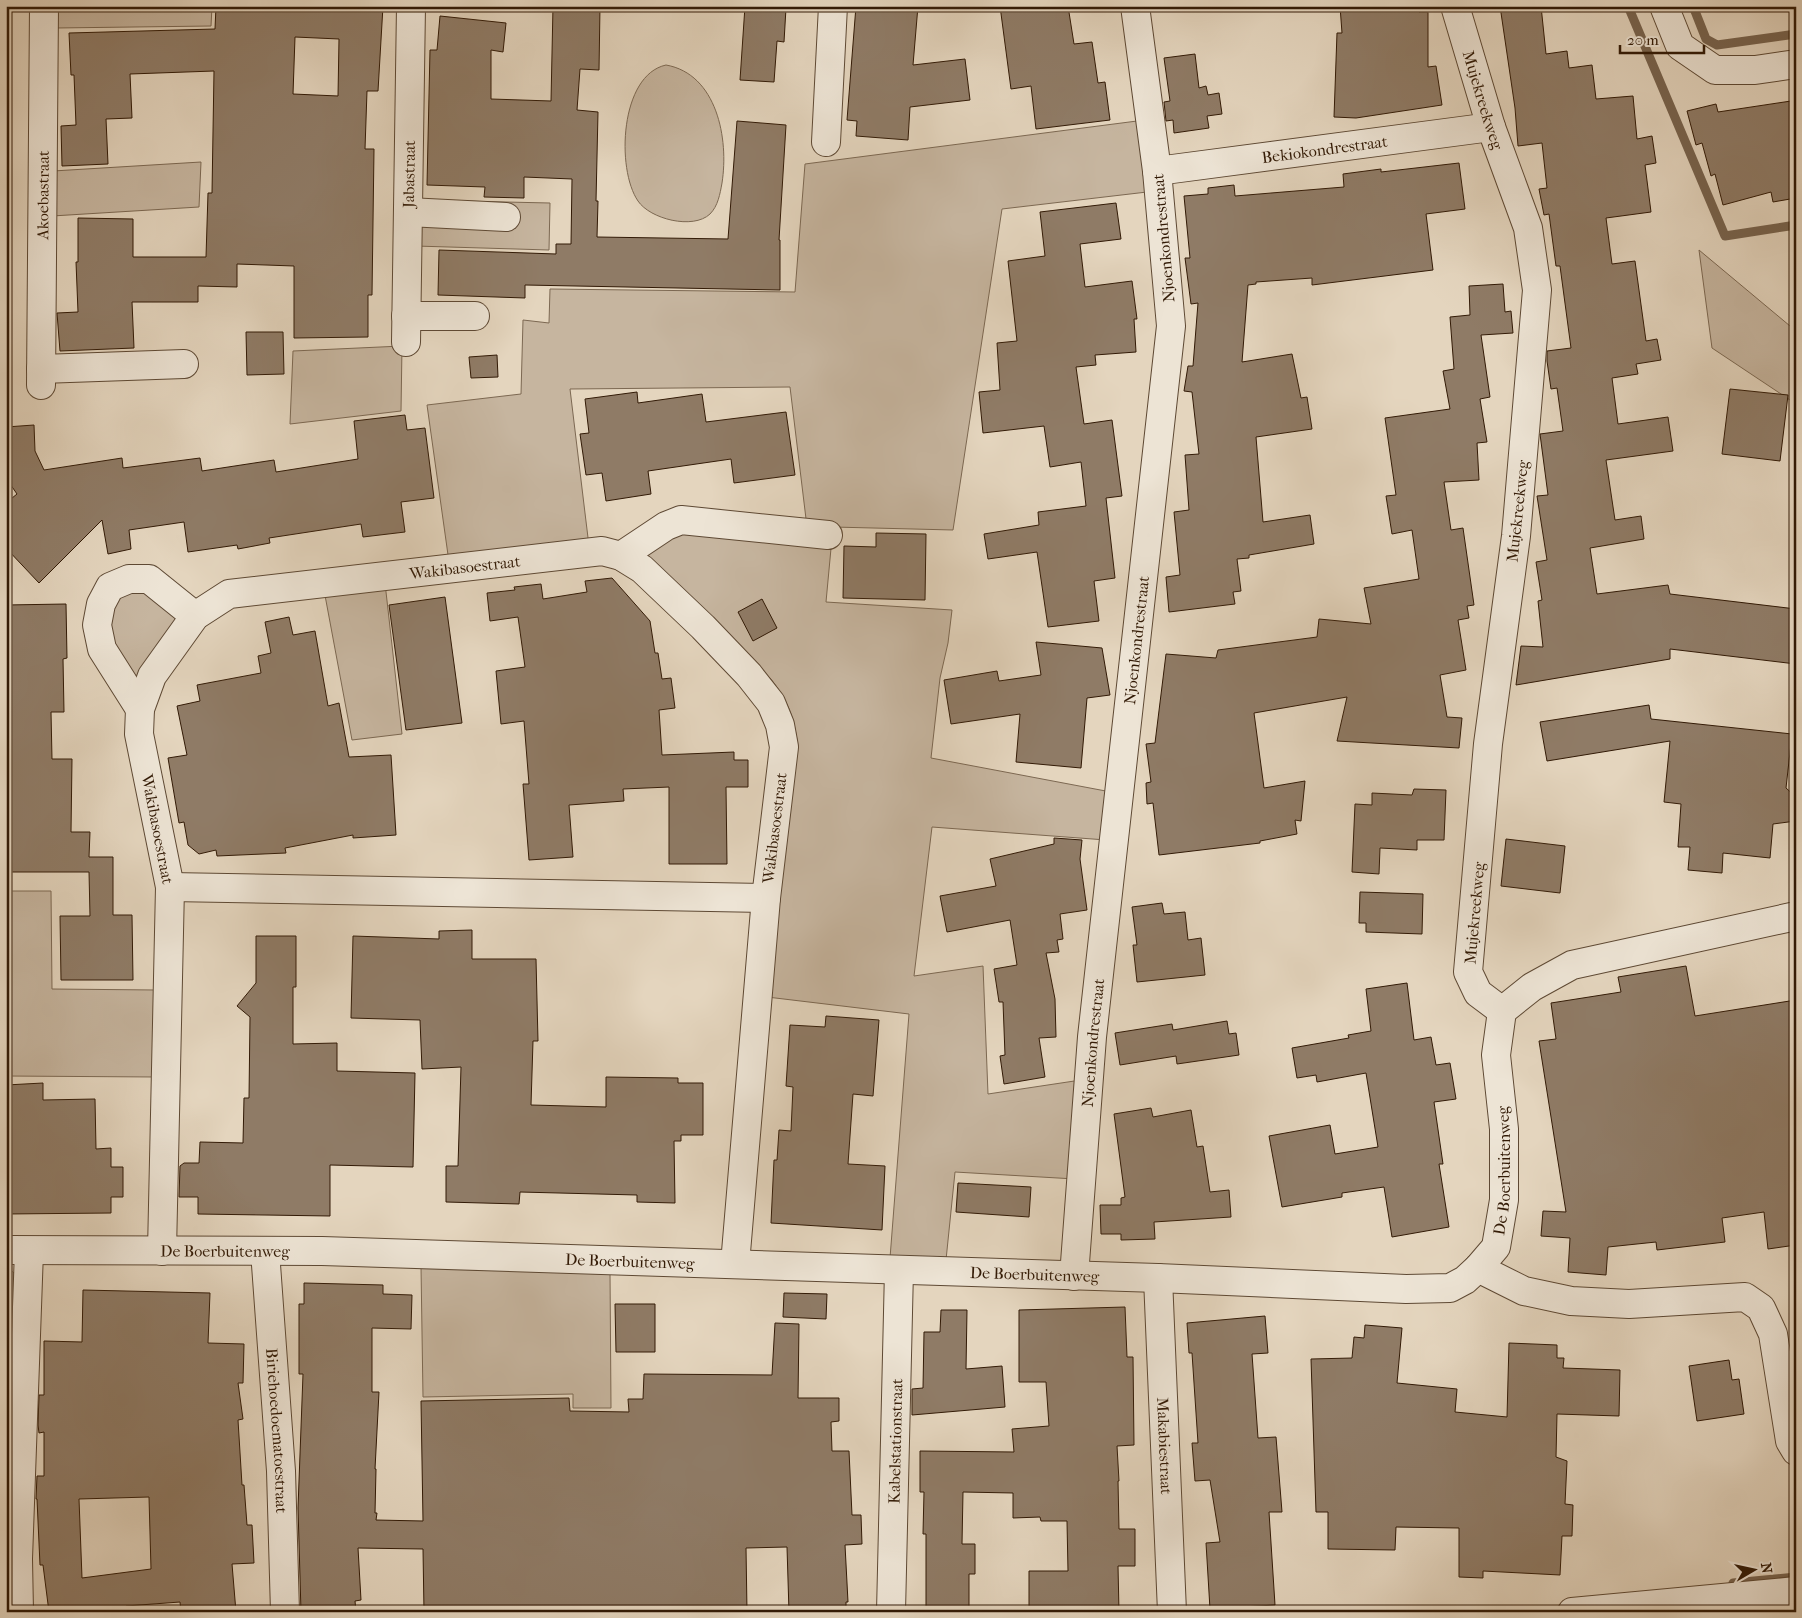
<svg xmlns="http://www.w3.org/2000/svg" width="1802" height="1618" viewBox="0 0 1802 1618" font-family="'IM FELL French Canon',serif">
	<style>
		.green { fill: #c6b59f; stroke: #7c6852 }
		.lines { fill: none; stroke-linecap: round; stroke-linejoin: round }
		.stream { stroke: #78644f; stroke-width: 9 }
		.building { fill: #8f7b66; stroke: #321a06; fill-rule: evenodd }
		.minor-casing { stroke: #5e4934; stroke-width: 30 }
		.minor { stroke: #ede4d5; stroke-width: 28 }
		.labels { text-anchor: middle; stroke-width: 4; stroke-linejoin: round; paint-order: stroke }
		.street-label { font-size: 16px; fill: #321a06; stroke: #ede4d5 }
	</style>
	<rect width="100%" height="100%" fill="#e4d5be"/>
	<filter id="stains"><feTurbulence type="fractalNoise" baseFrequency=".004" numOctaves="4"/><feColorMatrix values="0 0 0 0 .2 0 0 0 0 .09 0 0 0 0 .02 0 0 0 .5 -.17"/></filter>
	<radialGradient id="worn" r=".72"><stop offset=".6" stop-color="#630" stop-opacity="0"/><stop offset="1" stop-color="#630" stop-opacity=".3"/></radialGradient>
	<path class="green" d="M56 6H212L211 26 56 28Z
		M666 65C717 74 729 139 722 183 720 194 718 206 710 214 693 230 650 219 638 201 616 169 620 75 666 65Z
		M1137 121 1147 192 1002 209 953 530 833 527 826 602 952 610 948 643 940 678 931 758 1111 792 1106 840 932 827 914 976 983 966 988 1094 1081 1080 1075 1179 955 1172 946 1260 890 1258 909 1014 767 997 797 740C793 714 787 700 771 679L647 556 688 523 807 527 790 387 570 389 589 546 449 562 427 405 521 394 523 320 549 323 550 289 795 292 805 164Z
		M201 162 199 207 52 216 53 171Z
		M416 200 550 203 549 250 415 246Z
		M1699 250 1796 331V404L1712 348Z
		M402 346 401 411 290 424 293 351Z
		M385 583 402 734 352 740 324 590Z
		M146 586 183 621 135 690 110 647 107 623 113 597Z
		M6 891H51L52 989 156 990 155 1077 6 1076Z
		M6 1266 14 1273 17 1340 6 1339Z
		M421 1266 610 1272 611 1408H573V1394L423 1397Z"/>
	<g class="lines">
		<path class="stream" d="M1628 6 1725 236 1796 225
			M1693 6 1706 39 1717 45 1796 34
			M1733 1583 1796 1577"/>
	</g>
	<path class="building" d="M216 6H383L378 91H367L365 149H374L372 295H368V337L294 338V266L237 264V287L198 286V302H132L134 348 60 351 57 313 78 312 76 262H78V218L133 219V257H206L208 193H212L214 71 130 74 132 118 106 119 108 164 62 166 61 126 76 125 74 75H71L69 33 215 29ZM295 37 339 39 338 96 293 94Z
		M553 6H600L599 70 580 69 577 110 598 112 596 201H598L597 237 728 239 737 121 786 125 779 240H780V290L525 285V298L438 295 439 250 556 254V244H571L572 179 524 177V198L484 197 485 187 427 185 430 50H437L440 16 506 23 503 52 491 50V99L551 101Z
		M745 6 786 8 784 42 777 41 774 82 740 80Z
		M856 6H918L913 65 965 59 970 100 910 107 908 140 856 136 857 121 847 120Z
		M1000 6H1068L1074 44 1092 42 1098 83 1105 82 1110 120 1036 129 1031 86 1011 89Z
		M1340 6H1419V12H1428V67L1436 66 1442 105 1356 118 1334 117 1337 33H1342Z
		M1500 6H1541L1546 54 1567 51 1569 68 1592 65 1596 99 1633 96 1637 139 1652 136 1656 163 1645 165 1651 212 1606 218 1612 264 1635 261 1646 341 1657 339 1661 360 1636 364 1638 374 1612 378 1618 424 1668 417 1673 451 1606 460 1615 520 1641 516 1644 539 1590 548 1597 594 1668 585 1670 594 1796 609V664L1670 649V659L1516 685 1521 646 1543 647 1538 601 1542 600 1536 562 1547 560 1537 496 1548 495 1540 434 1563 431 1557 388 1551 389 1547 361V351L1571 348 1560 266H1556L1549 214 1544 215 1539 189 1547 188 1542 143 1518 146 1515 108Z
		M1195 54 1199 88 1206 86 1208 95 1219 93 1222 114 1207 116 1209 128 1174 133 1173 120 1166 121 1164 102 1170 101 1164 58Z
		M1791 101 1796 137V198L1773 202 1771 192 1723 205 1715 174 1711 176 1702 143 1696 145 1687 111 1716 104 1718 112Z
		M1459 163 1465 209 1426 214 1433 270 1312 285V278L1256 282V284L1248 285 1242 362 1292 354 1301 398 1307 397 1312 429 1256 437 1263 522 1310 515 1314 544 1249 555V558L1237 559 1241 591 1233 592 1235 604 1169 612 1166 577 1180 575 1174 512 1189 510 1185 455 1199 454 1192 392 1184 391 1188 366H1193L1198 303 1191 304 1185 258H1190L1184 196 1208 194V188L1234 185 1235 196 1344 187 1343 174 1381 169V172Z
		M1116 203 1121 239 1080 244 1085 287 1132 281 1137 319H1134L1136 352 1095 355 1096 365 1076 367 1084 424 1112 420 1122 496 1106 498 1115 578 1094 581 1099 621 1048 627 1037 552 988 559 984 534 1039 525 1038 512 1086 506 1081 462 1050 467 1044 426 983 433 979 392 1000 390 997 343 1017 341 1008 261 1045 256 1040 212Z
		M1503 284 1505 312 1511 311 1513 333 1481 335 1490 397 1480 399 1487 442 1477 443 1479 480 1444 482 1451 530 1463 528 1474 605 1467 606 1469 618 1458 620 1466 670 1440 675 1447 717 1462 718 1459 748 1337 741 1347 697 1254 713 1264 788 1305 781 1301 821 1295 820 1297 834 1260 841V843L1159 855 1153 803 1147 804 1146 783 1151 782 1146 744 1155 743 1166 654 1216 658 1218 650 1317 637 1319 619 1371 624 1364 588 1419 579 1412 530 1392 534 1386 496 1396 495 1385 418 1450 409 1443 371 1454 369 1450 317 1470 315 1469 286Z
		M246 332H283L284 374 247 375Z
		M497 355 498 377 471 378 469 357Z
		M1730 389 1788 395 1780 461 1722 454Z
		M637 392 638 403 702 394 706 422 786 412 795 475 734 483 731 459 648 471 651 494 606 501 602 473 586 475 580 434 589 433 585 399Z
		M405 415 407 430 425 428 434 498 401 502 405 532 363 537 361 524 269 538 270 543 238 549 237 545 188 552 184 522 129 530 131 549 108 554 102 520 39 583 6 548V503L17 494 6 478V427L34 425 35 451 44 470 122 458 123 468 200 458 202 471 274 460 276 472 358 459 354 421Z
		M876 533 926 534 925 600 843 598 844 546 876 547Z
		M612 578 650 621 655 653H658L662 679 671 678 675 708 659 710 662 755 734 752V760H748V787H726L727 864H669V787L623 789 624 801 569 805 573 857 529 860 523 784H529L524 721 501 724 496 671 525 667 518 617 490 621 487 593 515 590 514 587 541 584 543 599 587 592 585 581Z
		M445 597 462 723 406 730 389 605Z
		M762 599 777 628 753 641 738 612Z
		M66 604 67 658 63 659 64 712H51L52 759H72L71 832H90L89 857H113V915H132L133 980H61L60 916H90L89 872H6L9 732H6V605Z
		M289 617 293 635 315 631 328 706 339 703 349 757 391 755 396 835 353 838V835L285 848 286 853 217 856 216 850 199 854 188 845 184 822 179 823 168 758 187 755 177 706 200 701 197 685 261 673 258 656 271 653 265 622Z
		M1036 642 1102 648 1110 695 1087 698 1081 768 1016 762 1020 714 951 724 944 680 997 671 999 681 1041 675Z
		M1649 705 1651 719 1792 734 1786 788 1796 797V821L1773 824 1770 858 1723 853 1722 873 1688 870 1690 847H1678L1681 804 1664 802 1670 741 1547 761 1540 722Z
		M1414 789 1446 790 1444 840H1417V850L1380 848 1379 874 1352 872 1355 804 1372 805V793L1412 795Z
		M1054 838 1082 840 1080 859 1087 910 1060 914 1063 939 1057 940 1059 952 1046 953 1055 999 1056 1037 1039 1038 1045 1077 1004 1084 1000 1056 1005 1055 1003 1002H999L994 969 1017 965 1010 920 947 932 940 896 996 886 990 859 1054 844Z
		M1506 839 1565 846 1560 893 1501 886Z
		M1360 892 1423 894 1422 934 1366 932V923H1359Z
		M1162 903 1164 914 1185 912 1188 940 1201 938 1205 975 1137 982 1133 945H1137L1132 907Z
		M472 930V959H536L538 1041H533L531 1105 606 1107V1077L678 1078V1083H703V1135H681V1141H674L675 1203 637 1202V1195L520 1192 519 1204 446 1202V1166H458L461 1067 422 1069 420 1020 351 1018 353 936 439 939V931Z
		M256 936H296V987H293V1044L337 1043V1071L415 1073 413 1167 330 1165V1216L198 1214V1197H179L180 1166 184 1163H199L200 1142 243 1143 244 1098H249L250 1017 237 1006 256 983Z
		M1686 966 1695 1016 1796 1000V1245L1768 1249 1764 1212 1722 1218 1725 1242 1657 1250 1656 1242 1608 1247 1606 1275 1568 1272 1570 1238 1541 1236 1543 1211 1566 1212 1539 1041 1556 1039 1551 1003 1621 992 1618 977Z
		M1407 983 1414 1040 1431 1037 1436 1065 1450 1063 1456 1099 1434 1102 1443 1164H1439L1449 1227 1392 1237 1384 1187 1342 1193V1197L1282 1207 1269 1136 1330 1125 1335 1154 1378 1147 1366 1073 1317 1082 1316 1075 1297 1078 1292 1048 1349 1038 1348 1035 1371 1031 1366 989Z
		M826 1016 879 1020 873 1096 853 1094 848 1164 885 1166 882 1230 771 1223 774 1160H777L779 1130 791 1131 793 1087 786 1086 790 1025 825 1027Z
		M1227 1021 1229 1034 1236 1033 1239 1055 1177 1064 1176 1056 1120 1065 1115 1033 1172 1024 1173 1030Z
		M43 1083V1100L95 1099 96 1149 111 1148V1167H123V1197H111V1213L6 1214V1085Z
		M1151 1108 1153 1117 1191 1110 1197 1147 1203 1146 1210 1192 1229 1190 1231 1217 1154 1222 1155 1239 1121 1240V1234H1101L1100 1205H1121V1198L1125 1197 1114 1114Z
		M958 1183 1031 1187 1029 1217 956 1212Z
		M304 1283 383 1285V1294L412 1295 411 1329 372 1328V1392H379L375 1469H376L375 1513H377L376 1520 423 1521 421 1401 569 1398 570 1411 629 1412 628 1399H643L644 1374 772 1375 775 1323 799 1324 798 1398H839V1421L831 1422 832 1451H849L852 1515H861L862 1544 845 1545 848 1602H846V1612H789L787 1547 746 1548 747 1612H424L423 1549 358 1548 361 1600 355 1601 356 1612H301L298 1508 303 1374H299V1304H304Z
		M83 1290 210 1293 208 1343 244 1344 243 1383H238L243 1419 238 1420 242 1485H244L247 1525H252L254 1563 232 1564 236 1612H181L180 1602 126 1606 127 1612H49L43 1565H40L37 1499H36L37 1476H44V1432L39 1433 38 1425 39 1395H44V1341L82 1342ZM149 1497 151 1569 82 1578 79 1499Z
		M784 1293 827 1294 826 1319 783 1317Z
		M615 1304H655V1352H616Z
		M1125 1307 1127 1357H1133L1134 1445 1117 1446 1119 1481H1118L1119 1529H1135V1566H1118L1119 1612H1029V1571H1068L1067 1521H1041L1040 1517 1013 1518V1493L963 1492 962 1544H975V1574H969V1612H926V1534H923L924 1492H920V1451L1014 1452 1012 1429 1049 1426 1046 1382H1019V1310Z
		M941 1310H967L966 1369 1002 1366 1005 1407 912 1415V1389L923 1388 924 1332H940Z
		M1265 1316 1268 1353 1252 1354 1258 1438 1276 1437 1282 1512H1269L1275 1605 1210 1609 1206 1543 1220 1542 1210 1480 1195 1481 1192 1443H1198L1192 1353H1189L1187 1323Z
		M1365 1325 1402 1328 1397 1383 1457 1389 1455 1412 1507 1417 1509 1343 1557 1345V1358H1564L1563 1368 1620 1370 1619 1416 1557 1414 1556 1457 1567 1461 1565 1504 1573 1505 1572 1536H1562L1560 1575 1483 1571V1578L1459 1577V1528L1396 1527 1395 1550 1328 1549V1512H1316L1311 1359 1352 1358 1354 1337 1364 1338Z
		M1729 1360 1732 1380 1739 1379 1744 1414 1697 1421 1689 1366Z"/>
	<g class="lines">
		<g class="minor-casing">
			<g id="minor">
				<path id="s1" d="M1455 6 1491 127 1528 228 1537 290 1516 536 1488 744 1468 972 1478 993 1502 1011"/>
				<path d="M1664 6 1680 46 1715 70H1755L1796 64"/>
				<path d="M826 142 833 6"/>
				<path id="s2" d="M1157 171 1491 127"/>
				<path d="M408 212 506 217"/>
				<path d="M406 316H475"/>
				<path id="s3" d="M406 342 411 6"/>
				<path d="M41 369 184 364"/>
				<path id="s4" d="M41 385 44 6"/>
				<path d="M621 556 666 526 681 520 828 535"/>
				<path d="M140 709 102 649 97 625 101 604 110 587 129 579H149L195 616"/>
				<path d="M170 887 766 898"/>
				<path id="s5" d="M6 1250 322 1251 1158 1278 1406 1289 1450 1288 1465 1280 1478 1268 1496 1247 1504 1200V1129L1496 1055 1502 1011 1532 987 1572 965 1796 916"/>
				<path id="s6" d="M162 1251 170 887 139 734 140 709 152 676 195 616 229 594 602 551 621 556 642 569 703 627 749 675 771 703 780 725 784 747 766 898 735 1264"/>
				<path id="s7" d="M265 1251 281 1471 285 1612"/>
				<path d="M1478 1268 1524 1291 1571 1301 1629 1304 1745 1297 1761 1308 1773 1334 1790 1441 1796 1451"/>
				<path id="s8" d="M1074 1276 1092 1037 1171 326 1157 171 1135 6"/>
				<path id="s9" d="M1158 1278 1172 1612"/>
				<path d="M19 1612 18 1559 29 1251"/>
				<path id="s10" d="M891 1612 899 1270"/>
				<path d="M1572 1612 1796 1591"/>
			</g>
		</g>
		<use href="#minor" class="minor"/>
	</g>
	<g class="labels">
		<g class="street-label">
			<text dy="6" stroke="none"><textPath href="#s1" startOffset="98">Mujekreekweg</textPath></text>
			<text dy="6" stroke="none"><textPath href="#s2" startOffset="169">Bekiokondrestraat</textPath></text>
			<text dy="6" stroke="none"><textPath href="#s3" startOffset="168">Jabastraat</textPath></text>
			<text dy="6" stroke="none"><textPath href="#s4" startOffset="190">Akoebastraat</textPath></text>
			<text transform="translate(1163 238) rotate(-95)" y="6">Njoenkondrestraat</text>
			<text transform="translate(1517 511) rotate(-84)" y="6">Mujekreekweg</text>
			<text dy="6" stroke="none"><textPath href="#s6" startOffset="932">Wakibasoestraat</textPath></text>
			<text dy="6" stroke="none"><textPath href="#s8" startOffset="639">Njoenkondrestraat</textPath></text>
			<text transform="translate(774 828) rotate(-83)" y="6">Wakibasoestraat</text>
			<text transform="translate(158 829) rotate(79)" y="6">Wakibasoestraat</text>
			<text transform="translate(1474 913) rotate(-85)" y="6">Mujekreekweg</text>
			<text dy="6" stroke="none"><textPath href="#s8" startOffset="234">Njoenkondrestraat</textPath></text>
			<text dy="6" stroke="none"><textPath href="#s5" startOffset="1584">De Boerbuitenweg</textPath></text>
			<text dy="6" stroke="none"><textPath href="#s5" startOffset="219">De Boerbuitenweg</textPath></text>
			<text dy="6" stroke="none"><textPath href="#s5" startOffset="624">De Boerbuitenweg</textPath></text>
			<text dy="6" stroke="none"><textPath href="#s5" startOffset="1029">De Boerbuitenweg</textPath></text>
			<text dy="6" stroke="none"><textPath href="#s7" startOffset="180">Biriehoedoematoestraat</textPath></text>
			<text dy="6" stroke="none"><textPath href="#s10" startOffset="171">Kabelstationstraat</textPath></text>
			<text dy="6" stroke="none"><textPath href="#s9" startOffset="168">Makabiestraat</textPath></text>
		</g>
	</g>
	<rect width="1802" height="1618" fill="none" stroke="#e4d5be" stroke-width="25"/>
	<rect x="8" y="8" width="1787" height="1603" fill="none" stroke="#321a06" stroke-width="2.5"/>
	<rect x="12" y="12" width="1777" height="1593" fill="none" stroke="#321a06"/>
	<g transform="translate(1754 1570) rotate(81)" stroke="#ede4d5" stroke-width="4" paint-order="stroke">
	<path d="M0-4L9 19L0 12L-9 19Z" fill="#321a06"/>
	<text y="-8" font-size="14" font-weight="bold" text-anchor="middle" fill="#321a06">N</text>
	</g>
	<path d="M1620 45v8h84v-8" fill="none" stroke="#321a06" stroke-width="2.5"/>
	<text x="1627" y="45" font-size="15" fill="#321a06" stroke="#ede4d5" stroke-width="4" paint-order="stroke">20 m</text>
	<rect width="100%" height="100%" filter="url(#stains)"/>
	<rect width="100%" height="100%" fill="url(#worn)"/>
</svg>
